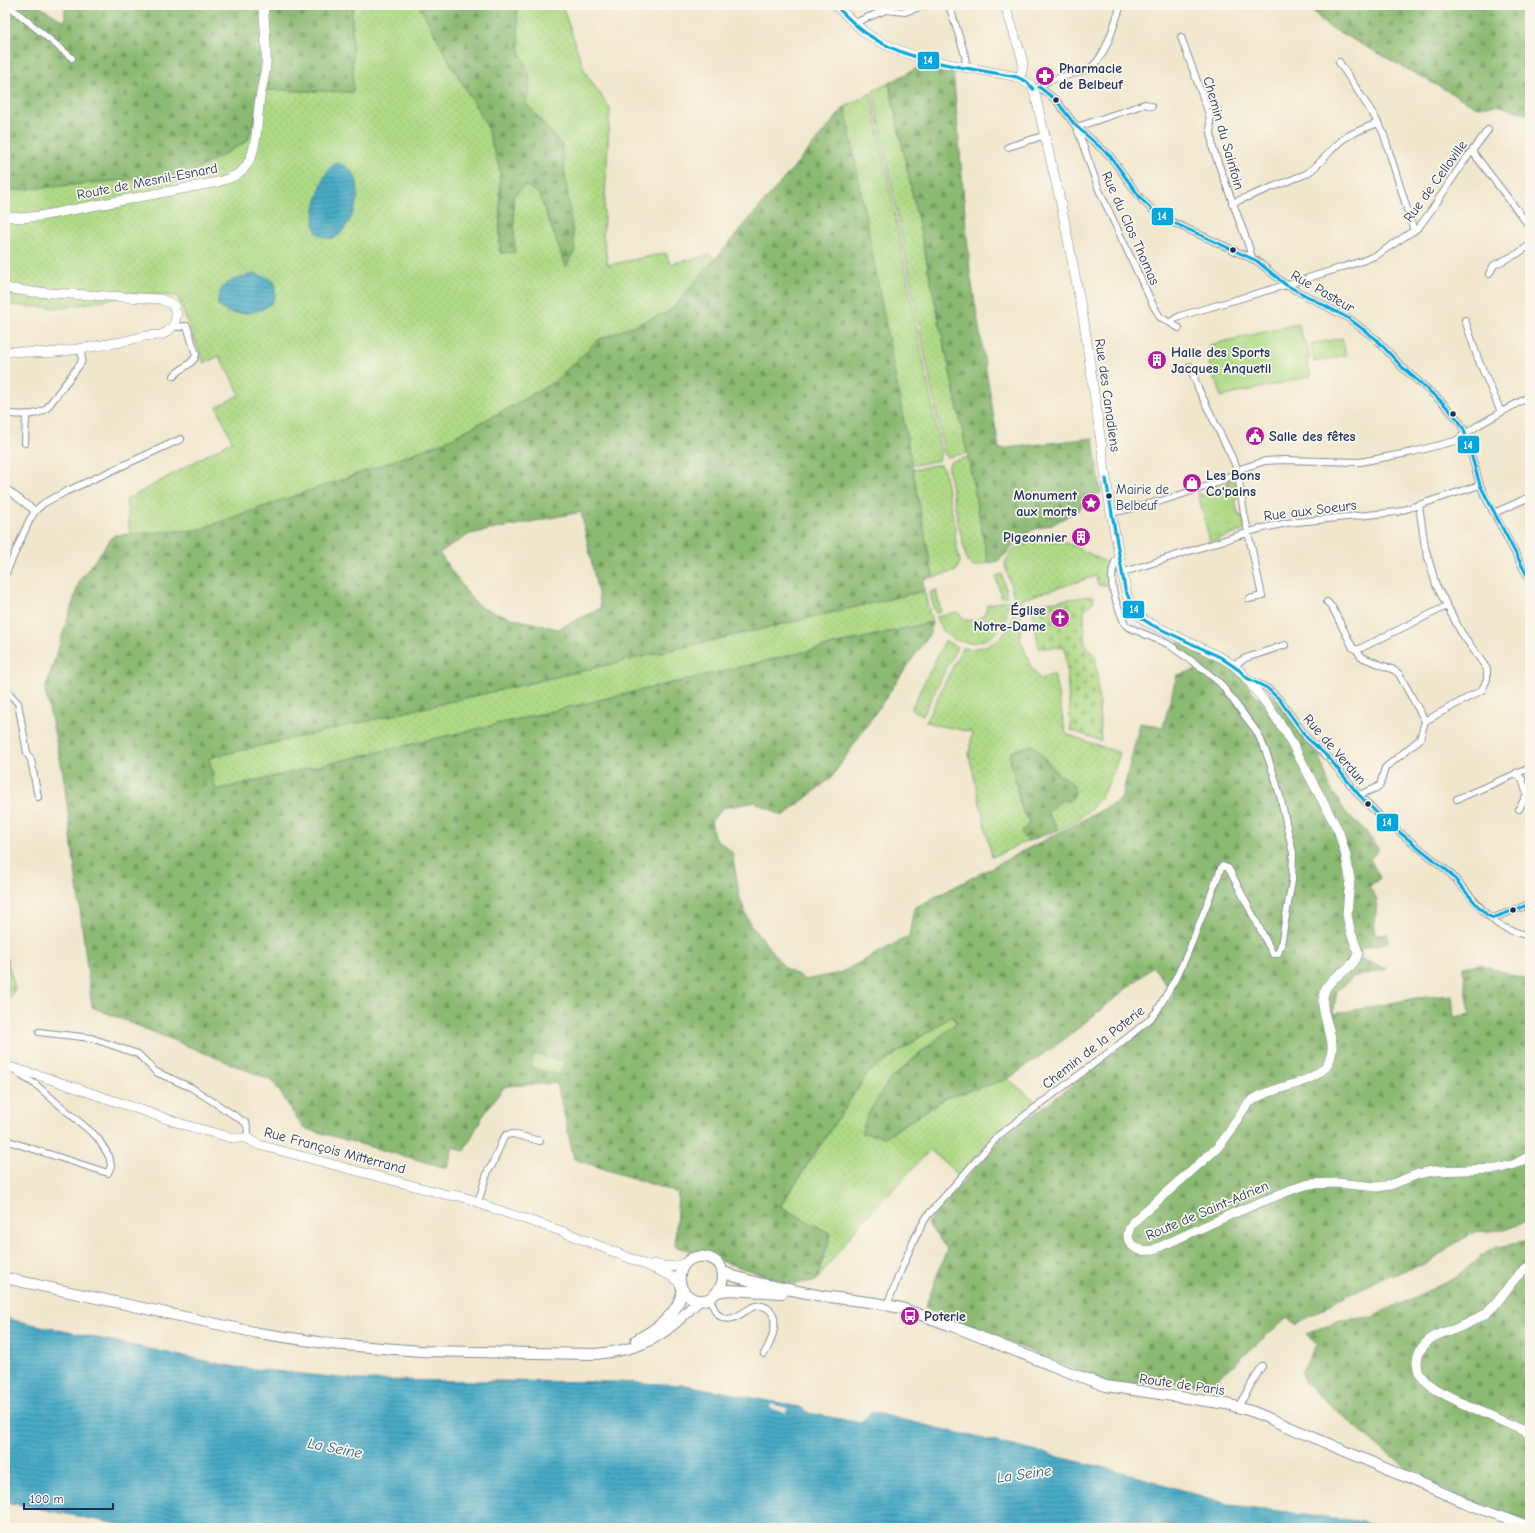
<svg xmlns="http://www.w3.org/2000/svg" width="1535" height="1533" viewBox="0 0 1535 1533" font-family="'Comic Neue',sans-serif">
	<style>
		.grass { fill: url(#grass-dots); stroke: #658472 }
		.forest { fill: url(#forest-firs); stroke: #537468; fill-rule: evenodd }
		.cemetery { fill: url(#cemetery-stones); stroke: #658472 }
		.park { fill: url(#park-tufts); stroke: #658472 }
		.pitch { fill: #afda85; stroke: #658472 }
		.water { fill: url(#water-rules); stroke: #306c92 }
		.pier { fill: #f1e7cd }
		.lines { fill: none; stroke-linecap: round; stroke-linejoin: round }
		.street-casing { stroke: #868b96; stroke-width: 8 }
		.secondary-casing { stroke: #868b96; stroke-width: 10 }
		.primary-casing { stroke: #868b96; stroke-width: 12 }
		.street { stroke: #fff; stroke-width: 6 }
		.secondary { stroke: #fff; stroke-width: 9 }
		.primary { stroke: #fff; stroke-width: 10 }
		.bus-1-casing { stroke: #fbf7ec; stroke-width: 6 }
		.bus-1 { stroke: #01a6df; stroke-width: 3 }
		.bus-dot { fill: #1b2f5e; stroke: #fbf7ec; stroke-width: 1.5 }
		.labels { text-anchor: middle; stroke-width: 3.5; stroke-linejoin: round; paint-order: stroke }
		.bus-label { font-size: 13px; fill: #1b2f5e; stroke: #fbf7ec; text-anchor: start }
		.poi-label { font-size: 14px; font-weight: bold; fill: #1b2f5e; stroke: #fbf7ec; text-anchor: start }
		.street-label { font-size: 14px; fill: #1b2f5e; stroke: #fbf7ec }
		.water-label { font-size: 15px; font-style: italic; fill: #2a5a82; stroke: #fbf7ec }
		.line-badge { stroke: #fbf7ec; stroke-width: 1.5 }
		.badge-label { font-size: 11px; text-anchor: middle; font-weight: bold; fill: #fff }
	</style>
	<defs>
		<pattern id="grass-dots" width="8" height="8" patternUnits="userSpaceOnUse"><rect width="8" height="8" fill="#afda85"/><path d="M2 2h.1M6 6h.1" fill="none" stroke="#96bb75" stroke-width="1.8" stroke-linecap="round"/></pattern>
		<pattern id="forest-firs" width="22" height="20" patternUnits="userSpaceOnUse"><rect width="22" height="20" fill="#8bba72"/><path d="M5 1l3.5 6h-7zM16 11l3.5 6h-7z" fill="#719861"/></pattern>
		<pattern id="cemetery-stones" width="16" height="16" patternUnits="userSpaceOnUse"><rect width="16" height="16" fill="#afda85"/><path d="M2 7V4a2 2 0 0 1 4 0v3zM10 15v-3a2 2 0 0 1 4 0v3z" fill="#96bb75"/></pattern>
		<pattern id="park-tufts" width="24" height="20" patternUnits="userSpaceOnUse"><rect width="24" height="20" fill="#afda85"/><path d="M3 7l-1-3M5 7V3M7 7l1-3M15 17l-1-3M17 17v-4M19 17l1-3" fill="none" stroke="#96bb75"/></pattern>
		<pattern id="water-rules" width="6" height="5" patternUnits="userSpaceOnUse"><rect width="6" height="5" fill="#46aac5"/><path d="M0 2.5h6" fill="none" stroke="#3a8ba3"/></pattern>
	</defs>
	<rect width="100%" height="100%" fill="#fbf7ec"/>
	<filter id="ink" filterUnits="userSpaceOnUse"><feTurbulence type="fractalNoise" baseFrequency=".025" numOctaves="2"/><feDisplacementMap in="SourceGraphic" scale="8" xChannelSelector="R" yChannelSelector="G"/><feConvolveMatrix kernelMatrix="1 2 1 2 8 2 1 2 1" color-interpolation-filters="sRGB"/></filter>
	<filter id="wash" filterUnits="userSpaceOnUse"><feTurbulence type="fractalNoise" baseFrequency=".012" numOctaves="4" result="noise"/><feDisplacementMap in="SourceGraphic" scale="16" xChannelSelector="R" yChannelSelector="G"/><feGaussianBlur stdDeviation="0.9" result="paint"/><feColorMatrix in="noise" values="0 0 0 0 0 0 0 0 0 0 0 0 0 0 0 0 0 1.4 0 .05"/><feComposite in="paint" operator="in"/></filter>
	<g filter="url(#wash)">
		<rect width="100%" height="100%" fill="#f1e7cd"/>
		<path class="grass" d="M355 5H419L451 64 486 124 500 170V253L515 252 513 197 525 185 539 194 566 266 561 144 526 104 530 79 519 48 517 5H562L585 72 610 108 603 235 608 265 666 253 670 264 710 255 715 259 670 311 598 340 554 382 512 406 444 442 349 477 197 530 130 534 126 500 232 441 217 407 240 394 219 356 204 363 177 296 139 294 62 308 5 305V191L189 174 247 141 266 90 353 92 352 12Z
			M889 83 967 453 949 457 945 455 944 452 873 91Z
			M871 93 941 452 939 460 911 466 845 107Z
			M968 457 988 563 973 567 967 561 960 530 959 528 948 469 950 462Z
			M935 465H940L944 470 955 529 954 532 960 562 956 571 933 577 912 470Z
			M1050 541 1065 543 1075 546 1107 563 1109 585H1098L1096 576 1022 599 1020 638 1031 666 1040 680 1054 674 1066 734 1120 753C1107 793 1097 812 1058 830L1047 812 1062 800 1070 801 1068 779 1058 774 1034 746 1032 745 1012 751 1010 757 1011 761 1021 808 1029 820V823L1023 830V836L1028 841 992 857 969 755 972 732 936 725 926 721 962 648C990 652 1016 633 1014 603 1013 590 1008 577 1005 564 1010 544 1032 542 1050 541Z
			M1002 574 1007 596 1001 597 996 576Z
			M936 590 941 612 935 613 930 592Z
			M924 591 932 622 216 790 208 758Z
			M1008 600C1012 645 950 660 936 617L957 612 966 620C978 622 986 617 987 605Z
			M945 641 957 647 923 715 911 709Z
			M953 1015 957 1022 889 1080 885 1137 946 1098 1008 1079 1038 1103 998 1132 959 1175 930 1150 858 1226 816 1281 831 1234 780 1207 868 1073Z"/>
		<path class="forest" d="M5 5H37L65 22V5H355L352 12 353 92 266 90 247 141 189 174 5 191Z
			M419 5H517L519 48 530 79 526 104 561 144 575 250 566 267 539 194 525 185 513 197 515 252 500 253V170L486 124 451 64Z
			M1308 5H1530V115L1497 105 1477 107 1326 25Z
			M927 63 953 70 970 272 999 449 1093 438 1101 493 1088 497 1080 509 1055 523 1030 531 998 561 988 563 968 457 889 83Z
			M845 107 933 577 923 579 924 591 209 758 216 790 932 622 930 633 831 778 783 816 755 802 723 808 711 821 714 837 732 852 740 899 750 924 785 968 805 980 840 973 909 936 914 908 1121 800 1140 723 1163 727 1177 675 1205 668 1177 647 1178 642 1231 667 1242 678 1258 698 1268 693 1277 700 1307 741 1318 753 1330 788 1347 814 1364 829 1379 850 1370 859 1380 878 1369 887 1377 899 1374 934H1387L1388 942 1360 949 1361 959 1387 969 1353 977 1337 991 1333 1014 1417 998 1452 995 1454 1017 1470 1014 1463 967 1480 964 1530 981V1216L1520 1224 1504 1230 1475 1232 1449 1247 1428 1263 1381 1278 1327 1306 1296 1325 1287 1317 1212 1384 1108 1383 925 1308 947 1249 927 1223 1002 1137 1049 1103 1152 1023 1174 994 1153 967 1066 1038 1008 1079 946 1098 885 1137 861 1133 867 1116 889 1080 957 1022 953 1015 868 1073 780 1206 831 1234 816 1281 791 1284 675 1246 678 1193 574 1159 557 1083 505 1086 485 1112 464 1151 453 1147 447 1168 303 1128 273 1081 92 1007 63 772 45 690 80 580 114 535 197 530 349 477 444 442 512 406 554 382 598 340 671 311ZM581 512 601 608 558 629 515 619 482 608 473 601 439 553 470 534Z
			M1032 745 1034 746C1042 755 1048 766 1057 773 1066 782 1072 776 1075 793L1073 798 1070 801 1062 800 1047 812 1058 830 1028 841 1021 833 1029 823V820L1021 808 1010 757 1012 752Z
			M1530 1241V1523L1420 1480 1304 1383 1302 1370 1318 1344 1306 1334 1340 1320 1372 1317 1457 1277 1481 1256 1497 1247Z
			M1112 1518 1176 1525 1188 1528H1127Z"/>
		<path class="cemetery" d="M1093 596 1094 601 1084 610 1085 644 1096 657 1101 741 1071 730 1065 647 1039 648 1031 604Z
			M5 953 15 988 13 993 5 1001Z"/>
		<path class="park" d="M1231 480C1238 482 1238 490 1239 497L1235 499C1236 505 1237 511 1239 516L1242 515 1245 530 1210 542 1198 493 1199 492 1202 496 1214 492 1212 488 1218 486 1219 490 1226 487 1227 482Z"/>
		<path class="pitch" d="M1298 324 1303 341H1306L1310 358 1307 359 1311 376 1221 397 1217 380 1213 381 1209 363 1212 362 1209 345Z
			M1342 338 1346 355 1314 362 1311 344Z
			M534 1054 564 1061 560 1075 531 1067Z"/>
		<path class="water" d="M336 163C367 169 360 206 346 226 344 229 341 235 336 237 331 240 324 238 319 235 307 227 320 185 326 174 328 169 332 166 336 163Z
			M255 274 269 278 275 283C275 288 276 295 274 299 269 312 237 317 226 311 223 310 220 307 218 306 216 283 236 277 255 274Z
			M5 1318 68 1332 235 1367 360 1380 615 1382 686 1385 800 1407 809 1413 861 1423 871 1412 1126 1473 1231 1505 1358 1521 1388 1528H1188L1176 1525 1113 1518 1127 1528H138L5 1502Z"/>
		<path class="pier" d="M771 1404 787 1408 786 1413 770 1408Z"/>
	</g>
	<g filter="url(#ink)">
		<g class="lines">
			<g class="street-casing">
				<path id="street" d="M8 5 72 58
					M949 5 965 55 966 66
					M854 23 886 10 905 12 927 5
					M1181 37 1209 114 1213 149 1248 244 1252 258
					M1339 62 1373 114 1383 132 1414 231
					M1039 87 1056 100 1075 125 1110 156 1142 200 1156 213 1172 222 1257 261 1286 285 1348 318 1376 339 1402 367 1443 403 1459 421 1464 430 1480 485 1486 498 1530 581
					M1037 88 1048 81 1089 69C1106 58 1114 24 1121 5
					M1077 127 1145 104 1152 106
					M1077 128 1099 190 1153 305 1160 317 1179 328
					M1008 147 1046 135
					M1472 151 1530 227
					M1232 203 1306 174C1320 165 1329 151 1342 140 1352 132 1366 128 1378 123
					M1489 274 1494 265 1517 254 1530 245
					M1465 320 1478 359 1501 412
					M1170 322 1180 316 1286 285 1362 261 1377 255 1419 227 1435 205 1462 164 1488 130
					M174 325 177 327 187 326 196 355C193 365 181 367 174 376
					M1190 366 1198 388 1237 468 1244 513 1262 596 1249 599
					M5 414C19 414 35 417 46 409L81 363 82 359 81 349
					M25 443 26 414
					M5 488 35 511
					M1419 505 1425 547 1436 585 1461 632 1487 669V679L1482 690 1425 721
					M1111 513 1161 501 1220 482 1243 468 1265 461 1284 460 1360 462 1413 452 1455 441 1477 426 1530 396
					M1494 513 1530 497
					M1121 573 1259 529 1287 523 1397 512 1480 485
					M5 575 30 519 36 510 44 503 65 492 181 439
					M1327 602 1332 607 1353 648 1357 650 1361 657 1394 670 1399 674 1425 721 1420 739 1385 768 1380 785 1376 788 1359 795
					M1357 650 1447 606
					M1233 665 1246 658 1285 645
					M1248 679 1267 688 1279 699 1307 738 1328 757 1359 795 1383 819 1449 872 1487 915C1492 918 1494 922 1499 925 1508 931 1520 933 1530 936
					M5 689 18 703 27 753 31 760 38 797
					M1516 773 1522 779 1527 794 1519 809
					M1457 799 1530 768
					M1493 918 1530 904
					M39 1032 91 1038 138 1054 156 1072 192 1088 246 1123 248 1131 247 1138
					M5 1140 108 1173 111 1166 109 1156 97 1137 35 1084 22 1076 16 1070
					M478 1202 488 1171 492 1165 503 1139 506 1135 513 1134 540 1141
					M710 1298C713 1306 715 1315 724 1318 740 1323 751 1298 767 1308 771 1310 773 1314 774 1318 776 1330 770 1344 764 1354
					M887 1305C900 1274 910 1243 928 1215L999 1135 1112 1050 1149 1020 1157 1011 1178 974 1188 952 1222 866 1228 868 1230 871 1273 954H1278L1281 945 1292 881 1293 853 1280 796 1274 775 1266 752 1257 732 1220 683 1203 669 1168 644 1128 627 1125 624C1116 604 1105 577 1118 557
					M1238 1407 1262 1366"/>
			</g>
			<g class="secondary-casing">
				<path id="secondary" d="M835 5C845 14 856 25 867 34 909 63 968 66 1017 77L1031 85 1035 94 1061 204 1084 322 1111 513 1127 596 1133 608 1145 621 1222 658 1233 665 1242 673 1266 703 1287 734 1339 832 1346 856 1350 879 1347 914 1350 930 1358 952C1355 971 1332 973 1325 990 1316 1014 1339 1036 1330 1059 1320 1084 1277 1085 1256 1098 1245 1104 1240 1115 1233 1126 1229 1134 1223 1141 1217 1148L1133 1222C1120 1241 1135 1255 1155 1249L1234 1213 1293 1189 1309 1184 1337 1183 1377 1187 1390 1185 1418 1174 1433 1171 1497 1169 1515 1164 1530 1156
					M1005 5 1022 58 1023 66 1020 78
					M5 216 21 218 40 216 218 182C226 179 237 177 243 170 258 152 256 128 259 106 260 93 264 80 266 66 267 46 265 25 263 5
					M5 288 33 292 160 299 172 304 177 314 174 325 167 332 161 335 145 336 121 342 65 351 48 353 5 351
					M5 1066 41 1076 185 1125 232 1138H247L259 1145 448 1195 459 1196 473 1200 486 1206 564 1232 637 1261 671 1276 680 1283
					M654 1264C666 1267 674 1268 686 1263
					M1530 1266C1510 1277 1503 1301 1485 1314 1475 1320 1466 1325 1455 1329 1446 1332 1435 1334 1428 1341 1415 1352 1413 1368 1425 1381 1433 1390 1447 1395 1458 1401 1482 1412 1506 1423 1530 1434"/>
			</g>
			<g class="primary-casing">
				<path id="primary" d="M722 1271 733 1276 762 1284 822 1296 876 1303 901 1308 958 1328 1063 1370 1106 1386 1227 1404 1254 1412 1464 1502 1530 1527
					M5 1278 258 1333 331 1344 420 1351 595 1354C627 1351 650 1345 675 1323 684 1316 691 1307 700 1300
					M717 1292 729 1290 782 1293
					M636 1340C654 1331 679 1314 682 1291 682 1288 681 1285 680 1282 679 1275 681 1268 686 1263 691 1257 699 1256 706 1257 745 1266 708 1325 682 1289"/>
			</g>
			<use href="#street" class="street"/>
			<use href="#secondary" class="secondary"/>
			<use href="#primary" class="primary"/>
			<g class="bus-1-casing">
				<path id="bus-1" d="M835 5C845 15 855 26 867 34 909 64 968 67 1017 77L1027 82 1033 89
					M1039 87 1056 100 1075 125 1110 156 1142 200 1156 213 1172 222 1257 261 1286 285 1348 318 1376 339 1402 367 1443 403 1459 421 1464 430 1480 485 1530 581
					M1106 479 1125 589 1133 608 1141 618 1152 625 1220 657 1239 670 1247 678
					M1247 678 1267 688 1279 699 1307 738 1328 757 1359 795 1383 819 1449 872 1477 905 1487 915 1493 918
					M1493 918 1530 904"/>
			</g>
			<use href="#bus-1" class="bus-1"/>
		</g>
	</g>
	<defs>
		<g id="pharmacy-disc" transform="scale(1)"><circle r="9.5" fill="#b5179e" stroke="#fbf7ec"/><path d="M-2-6h4v4h4v4h-4v4h-4v-4h-4v-4h4Z" fill="#fff"/></g>
		<g id="building-disc" transform="scale(1)"><circle r="9.5" fill="#b5179e" stroke="#fbf7ec"/><path d="M-4-6H4V6H1V3H-1V6H-4ZM-2.5-4.3h1.7v1.8h-1.7ZM.8-4.3h1.7v1.8H.8ZM-2.5-1h1.7V.8h-1.7ZM.8-1h1.7V.8H.8Z" fill="#fff"/></g>
		<g id="civic-disc" transform="scale(1)"><circle r="9.5" fill="#b5179e" stroke="#fbf7ec"/><path d="M-.6-6.5H3V-4.5H.6V-3L4-1V1h2V6H-6V1h2V-1L-.6-3ZM-1.2 2.5V6h2.4V2.5Z" fill="#fff"/></g>
		<g id="shop-disc" transform="scale(1)"><circle r="9.5" fill="#b5179e" stroke="#fbf7ec"/><path d="M-5-2.5h2.3a2.7 3.5 0 0 1 5.4 0H5L5.5 6h-11ZM-1.5-2.5h3a1.5 2.3 0 0 0-3 0Z" fill="#fff"/></g>
		<g id="sight-disc" transform="scale(1)"><circle r="9.5" fill="#b5179e" stroke="#fbf7ec"/><path d="M0-6L1.8-2.2L6-1.7L2.9 1.2L3.7 5.4L0 3.3L-3.7 5.4L-2.9 1.2L-6-1.7L-1.8-2.2Z" fill="#fff"/></g>
		<g id="church-disc" transform="scale(1)"><circle r="9.5" fill="#b5179e" stroke="#fbf7ec"/><path d="M-1.2-6h2.4v3.5h3.3v2.4h-3.3V6h-2.4V-.1h-3.3v-2.4h3.3Z" fill="#fff"/></g>
		<g id="bus-disc" transform="scale(1)"><circle r="9.5" fill="#b5179e" stroke="#fbf7ec"/><path d="M-5-6H5V4H4V6H2V4H-2V6H-4V4H-5ZM-3.5-4V0h7V-4ZM-3.5 1.2v1.5H-2V1.2ZM2 1.2v1.5H3.5V1.2Z" fill="#fff"/></g>
	</defs>
	<g fill-rule="evenodd">
		<use href="#pharmacy-disc" x="1045" y="76"/>
		<use href="#building-disc" x="1157" y="360"/>
		<use href="#civic-disc" x="1255" y="436"/>
		<use href="#shop-disc" x="1192" y="483"/>
		<use href="#sight-disc" x="1091" y="503"/>
		<use href="#building-disc" x="1081" y="537"/>
		<use href="#church-disc" x="1060" y="618"/>
		<use href="#bus-disc" x="910" y="1316"/>
	</g>
	<g class="bus-dot">
		<circle cx="1056" cy="100" r="3.5"/>
		<circle cx="1233" cy="250" r="3.5"/>
		<circle cx="1453" cy="414" r="3.5"/>
		<circle cx="1109" cy="496" r="3.5"/>
		<circle cx="1368" cy="804" r="3.5"/>
		<circle cx="1513" cy="910" r="3.5"/>
	</g>
	<g class="labels">
		<g class="bus-label">
			<text x="1116" y="494">Mairie de<tspan x="1116" dy="16">Belbeuf</tspan></text>
		</g>
		<g class="poi-label">
			<text x="1059" y="73">Pharmacie<tspan x="1059" dy="16">de Belbeuf</tspan></text>
			<text x="1171" y="357">Halle des Sports<tspan x="1171" dy="16">Jacques Anquetil</tspan></text>
			<text x="1269" y="441">Salle des fêtes</text>
			<text x="1206" y="480">Les Bons<tspan x="1206" dy="16">Co'pains</tspan></text>
			<text x="1077" y="500" text-anchor="end">Monument<tspan x="1077" dy="16">aux morts</tspan></text>
			<text x="1067" y="542" text-anchor="end">Pigeonnier</text>
			<text x="1046" y="615" text-anchor="end">Église<tspan x="1046" dy="16">Notre-Dame</tspan></text>
			<text x="924" y="1321">Poterie</text>
		</g>
		<g class="street-label">
			<text transform="translate(1224 133) rotate(74)" y="5">Chemin du Sainfoin</text>
			<text transform="translate(147 181) rotate(-11)" y="5">Route de Mesnil-Esnard</text>
			<text transform="translate(1435 181) rotate(-54)" y="5">Rue de Celloville</text>
			<text transform="translate(1131 228) rotate(66)" y="5">Rue du Clos Thomas</text>
			<text transform="translate(1323 291) rotate(30)" y="5">Rue Pasteur</text>
			<text transform="translate(1108 395) rotate(82)" y="5">Rue des Canadiens</text>
			<text transform="translate(1310 510) rotate(-7)" y="5">Rue aux Soeurs</text>
			<text transform="translate(1335 749) rotate(49)" y="5">Rue de Verdun</text>
			<text transform="translate(1093 1047) rotate(-38)" y="5">Chemin de la Poterie</text>
			<text transform="translate(335 1150) rotate(15)" y="5">Rue François Mitterrand</text>
			<text transform="translate(1207 1210) rotate(-23)" y="5">Route de Saint-Adrien</text>
			<text transform="translate(1182 1384) rotate(8)" y="5">Route de Paris</text>
		</g>
		<g class="water-label">
			<text transform="translate(335 1448) rotate(11)" y="5">La Seine</text>
			<text transform="translate(1024 1474) rotate(-8)" y="5">La Seine</text>
		</g>
	</g>
	<g class="line-badge">
		<rect x="917" y="51" width="23" height="19" rx="4" fill="#01a6df"/>
		<rect x="1151" y="207" width="23" height="19" rx="4" fill="#01a6df"/>
		<rect x="1457" y="435" width="23" height="19" rx="4" fill="#01a6df"/>
		<rect x="1122" y="600" width="23" height="19" rx="4" fill="#01a6df"/>
		<rect x="1376" y="813" width="23" height="19" rx="4" fill="#01a6df"/>
	</g>
	<g class="badge-label">
		<text x="928" y="64">14</text>
		<text x="1162" y="220">14</text>
		<text x="1468" y="449">14</text>
		<text x="1134" y="613">14</text>
		<text x="1387" y="826">14</text>
	</g>
	<rect width="1535" height="1533" fill="none" stroke="#fbf7ec" stroke-width="20"/>
	<path d="M24 1503v6h89v-6" fill="none" stroke="#1b2f5e" stroke-width="2"/>
	<text x="30" y="1503" font-size="12" fill="#1b2f5e" stroke="#fbf7ec" stroke-width="3" paint-order="stroke">100 m</text>
</svg>
